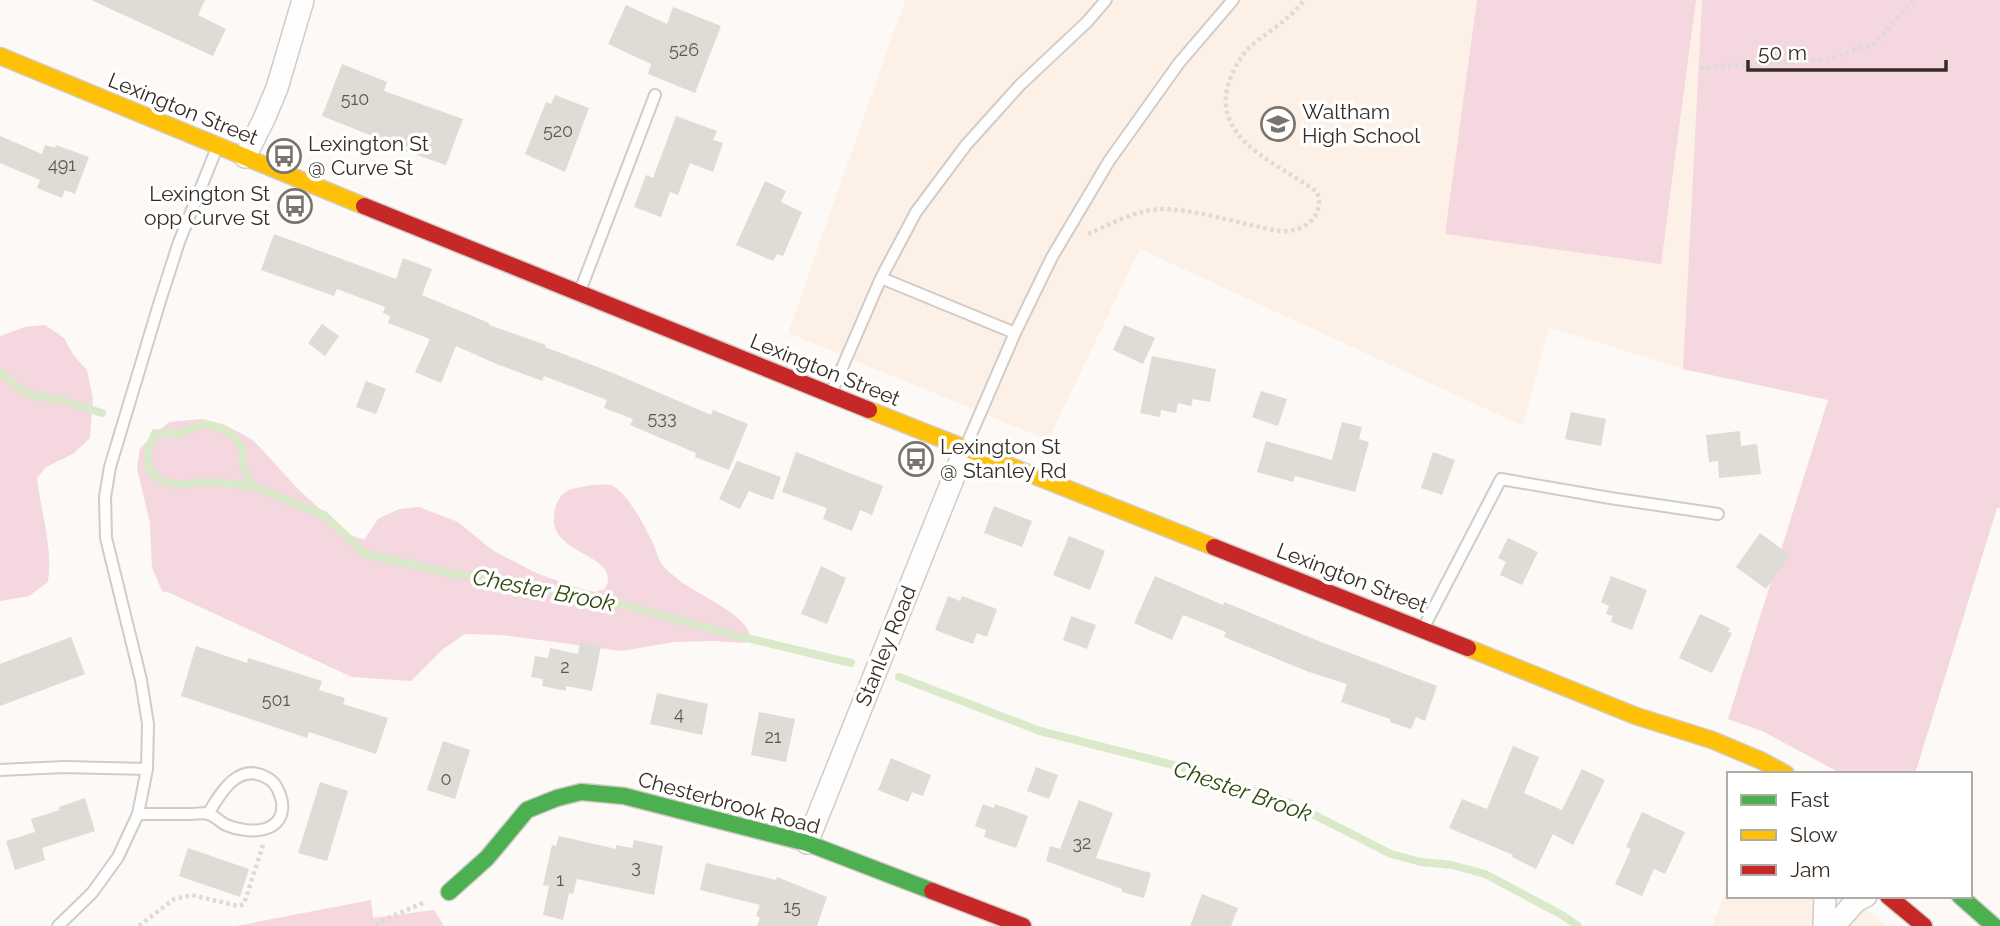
<svg xmlns="http://www.w3.org/2000/svg" width="2000" height="926" viewBox="0 0 2000 926" font-family="Raleway,sans-serif">
	<style>
		.built { fill: #fdf1e7 }
		.green { fill: #f4d7df }
		.lines { fill: none; stroke-linecap: round; stroke-linejoin: round }
		.stream { stroke: #dae9ca; stroke-width: 8 }
		.building { fill: #dedcd4 }
		.lane-casing { stroke: #d2cbc6; stroke-width: 14 }
		.street-casing { stroke: #d2cbc6; stroke-width: 24 }
		.fast-casing { stroke: #d2cbc6; stroke-width: 19 }
		.slow-casing { stroke: #d2cbc6; stroke-width: 19 }
		.jam-casing { stroke: #d2cbc6; stroke-width: 19 }
		.path { stroke: #dddbda; stroke-width: 4.5; stroke-dasharray: 3.5 3.5; stroke-linecap: butt }
		.lane { stroke: #fffefe; stroke-width: 10 }
		.street { stroke: #fffefe; stroke-width: 21 }
		.fast { stroke: #4caf50; stroke-width: 16 }
		.slow { stroke: #ffc107; stroke-width: 16 }
		.jam { stroke: #c62828; stroke-width: 16 }
		.labels { text-anchor: middle; stroke-width: 7; stroke-linejoin: round; paint-order: stroke }
		.number-label { font-size: 18px; fill: #60584f }
		.street-label { font-size: 21px; fill: #362c23; stroke: #fff }
		.poi-label { font-size: 21px; fill: #362c23; stroke: #fff; text-anchor: start }
		.water-label { font-size: 23px; font-style: italic; fill: #304a0b; stroke: #fff }
	</style>
	<rect width="100%" height="100%" fill="#fcf9f6"/>
	<path class="built" d="M905 0H1702L1683 369 1549 327 1523 426 1140 249 1048 440 788 333Z
		M1729 882V896H1850L1887 926H1712Z"/>
	<path class="green" d="M1477 0H1696L1661 264 1445 234Z
		M1702 0H2000V508H1997L1915 774H1842L1762 731 1728 719 1828 400 1683 369Z
		M45 325 64 338 74 356 87 370 93 399 90 438 73 454 46 467 37 478C41 512 53 548 48 582L29 596 0 601V336L25 327Z
		M203 419 225 425 253 440 298 489 346 533 364 540 378 519 399 509 419 507 458 522 492 550 536 573 581 589 595 592 605 589C623 555 554 556 554 520 553 512 556 502 562 495 568 488 578 488 586 486 594 485 605 483 613 486 628 494 645 527 653 543 656 549 657 557 661 563 665 569 674 576 680 581 697 594 748 615 750 637L745 643 714 641 674 642 622 651 502 635 465 634 443 649 411 681 352 677 170 593 162 591 152 568 150 523 137 469 140 448 169 422Z
		M371 900 373 918 434 910 444 926H236Z"/>
	<g class="lines">
		<path class="stream" d="M0 372 27 394 64 401 102 413
			M252 486 243 466V449L233 436 220 428 203 424 178 434 155 433 148 450 149 470 160 480 178 485 207 482 252 486 324 515 365 554 449 573 545 588 631 607 734 635 851 663
			M899 677 1040 731 1177 766 1293 804 1391 854 1421 862 1452 865 1485 874 1562 915 1578 926"/>
	</g>
	<path class="building" d="M91 0H205L198 15 226 29 213 56Z
		M626 5 667 24 673 7 721 26 695 93 648 74 651 64 608 44Z
		M342 64 387 82 384 91 463 119 446 165 399 149 400 147 322 116Z
		M555 95 589 108 565 172 525 154 546 102 551 104Z
		M676 116 717 131 713 140 723 143 713 172 690 163 678 195 670 192 661 217 634 207 646 175 653 178Z
		M0 136 42 154 45 145 55 148 56 145 89 157 75 194 65 190 62 198 37 188 40 180 0 163Z
		M765 181 786 191 781 202 802 212 783 256 777 254 773 261 736 245Z
		M274 234 396 279 403 258 432 269 422 295 489 323V325L546 345 545 347 613 373 711 415 713 410 748 424 729 470 695 457 696 453 630 425 633 419 604 408 607 400 544 376 542 381 499 365 456 346 441 383 415 372 430 339 388 323 390 316 383 313 385 307 337 289 334 296 261 270Z
		M322 324 339 336 325 356 308 343Z
		M1124 325 1155 338 1143 364 1113 350Z
		M1152 356 1216 369 1210 402 1193 399 1191 406 1178 403 1176 413 1161 410 1160 417 1140 413Z
		M366 381 386 389 376 414 356 407Z
		M1261 391 1287 399 1278 426 1252 417Z
		M1571 412 1606 419 1601 446 1565 439Z
		M1342 422 1362 427 1359 439 1369 442 1355 492 1295 476 1293 482 1257 472 1266 441 1332 460Z
		M1740 431 1741 446 1757 444 1761 474 1719 478 1718 461 1709 462 1706 435Z
		M796 452 883 486 872 515 860 510 852 531 823 519 827 508 782 492Z
		M1433 452 1455 460 1442 495 1421 488Z
		M737 461 781 477 773 500 749 491 740 509 719 499Z
		M994 506 1032 521 1022 547 984 533Z
		M1760 533 1790 555 1766 589 1736 567Z
		M1069 536 1105 551 1090 590 1053 575Z
		M1508 538 1538 552 1522 585 1500 575 1506 562 1498 558Z
		M821 566 846 578 827 624 801 614Z
		M1155 576 1223 605 1224 602 1321 642 1437 686 1425 721 1416 717 1411 729 1390 722V719L1341 702 1347 684 1309 672 1224 637 1226 632 1183 615 1172 640 1134 623Z
		M1611 576 1647 590 1632 630 1611 622 1613 616 1606 614 1609 606 1601 602Z
		M948 596 960 601 962 596 997 609 987 637 977 633 973 644 935 630Z
		M1700 614 1730 628 1728 632 1732 633 1712 673 1679 658Z
		M1071 616 1096 625 1087 649 1063 640Z
		M71 637 85 674 0 706V664Z
		M580 642 601 646 592 691 566 686V691L542 686 543 679 531 677 535 656 548 658 550 648 578 654Z
		M196 646 247 663 248 658 322 681 319 690 345 698 343 704 388 718 376 754 309 732 307 738 181 696Z
		M657 693 708 704 702 735 650 724Z
		M759 712 795 719 786 762 751 755Z
		M443 741 470 750 455 799 427 790Z
		M1513 746 1539 757 1524 793 1562 810 1582 769 1605 780 1573 845 1553 834 1536 869 1512 857 1513 855 1449 828 1462 799 1487 809Z
		M891 758 931 775 923 796 912 792 908 802 878 790Z
		M1036 767 1058 775 1049 799 1027 791Z
		M320 782 348 791 327 861 298 853Z
		M85 798 95 831 42 848 45 860 15 870 6 841 35 832 31 819 60 810 59 807Z
		M1079 800 1113 813 1096 858 1151 873 1144 898 1122 892V889L1046 861 1050 846 1060 849Z
		M983 804 994 808 995 804 1028 816 1016 848 984 837 986 830 975 826Z
		M1642 812 1685 832 1665 874 1654 869 1642 896 1615 884 1631 849 1626 847Z
		M559 836 616 849V845L632 848 634 840 663 846 654 895 577 879 573 894 569 893 563 920 543 915 549 886 543 885 552 845 556 846Z
		M188 848 249 869 240 897 179 876Z
		M706 863 776 880 777 877 827 897 817 926H757L760 918 756 916 760 905 700 890Z
		M1202 894 1238 908 1231 926H1190Z"/>
	<g class="lines">
		<g class="lane-casing">
			<path id="lane" d="M881 278 1015 333
				M580 291 655 95
				M832 391 881 278 916 212 966 145 1020 85 1087 22 1106 0
				M966 446 1015 333 1052 257 1109 161 1179 63 1233 0
				M1426 623 1501 479 1610 498 1718 514
				M0 770 64 767 147 769
				M138 814C156 814 174 814 192 814 196 814 203 812 208 814 214 815 220 822 226 825 247 834 286 835 282 802 280 793 277 784 269 779 239 760 221 792 208 814
				M58 926 92 893 118 857 138 814 147 769 148 724 141 680 106 538 105 497 110 467 160 301 179 242 216 150"/>
		</g>
		<g class="street-casing">
			<path id="street" d="M245 157 264 119 277 88 303 0
				M807 843 965 449
				M1824 926 1825 896
				M1834 926 1856 901 1866 896"/>
		</g>
		<g class="fast-casing">
			<path id="fast" d="M449 892 487 858 527 810 557 798 581 792 624 796 807 843 932 891
				M1960 896 1994 926"/>
		</g>
		<g class="slow-casing">
			<path id="slow" d="M0 56 364 206
				M869 410 1214 547
				M1468 648 1636 716 1712 740 1762 761 1786 774"/>
		</g>
		<g class="jam-casing">
			<path id="jam" d="M364 206 869 410
				M1214 547 1468 648
				M932 891 1023 926
				M1888 896 1924 926"/>
		</g>
		<path class="path" d="M1700 68 1830 59 1875 43 1914 0
			M1088 234C1111 224 1134 211 1159 209 1187 208 1227 220 1255 226 1265 228 1276 232 1287 231 1308 230 1325 213 1317 192 1282 165 1216 143 1227 89 1231 74 1239 57 1251 46 1268 31 1290 20 1304 0
			M139 926 174 899 192 895 238 906 244 904 263 845
			M376 926 390 917 425 902"/>
		<use href="#lane" class="lane"/>
		<use href="#street" class="street"/>
		<use href="#fast" class="fast"/>
		<use href="#slow" class="slow"/>
		<use href="#jam" class="jam"/>
	</g>
	<defs>
		<g id="school-ring" transform="scale(1.75)"><circle r="9.5" fill="#fff" stroke="#7b746d" stroke-width="1.5"/><path d="M0-5L7-2L0 1L-7-2ZM-4 1L0 2.5L4 1V4Q0 6-4 4Z" fill="#7b746d"/></g>
		<g id="bus-ring" transform="scale(1.75)"><circle r="9.5" fill="#fff" stroke="#7b746d" stroke-width="1.5"/><path d="M-5-6H5V4H4V6H2V4H-2V6H-4V4H-5ZM-3.5-4V0h7V-4ZM-3.5 1.2v1.5H-2V1.2ZM2 1.2v1.5H3.5V1.2Z" fill="#7b746d"/></g>
	</defs>
	<g fill-rule="evenodd">
		<use href="#school-ring" x="1278" y="124"/>
		<use href="#bus-ring" x="284" y="156"/>
		<use href="#bus-ring" x="295" y="206"/>
		<use href="#bus-ring" x="916" y="459"/>
	</g>
	<g class="labels">
		<g class="number-label">
			<text x="684" y="56">526</text>
			<text x="355" y="105">510</text>
			<text x="558" y="137">520</text>
			<text x="62" y="171">491</text>
			<text x="662" y="424">533</text>
			<text x="565" y="673">2</text>
			<text x="276" y="706">501</text>
			<text x="679" y="720">4</text>
			<text x="773" y="743">21</text>
			<text x="446" y="785">0</text>
			<text x="1082" y="849">32</text>
			<text x="636" y="873">3</text>
			<text x="560" y="886">1</text>
			<text x="792" y="913">15</text>
		</g>
		<g class="street-label">
			<text transform="translate(183 109) rotate(22)" y="7">Lexington Street</text>
			<text transform="translate(825 370) rotate(22)" y="7">Lexington Street</text>
			<text transform="translate(1352 578) rotate(21)" y="7">Lexington Street</text>
			<text transform="translate(886 646) rotate(-68)" y="7">Stanley Road</text>
			<text transform="translate(729 803) rotate(15)" y="7">Chesterbrook Road</text>
		</g>
		<g class="poi-label">
			<text x="1302" y="119">Waltham<tspan x="1302" dy="24">High School</tspan></text>
			<text x="308" y="151">Lexington St<tspan x="308" dy="24">@ Curve St</tspan></text>
			<text x="270" y="201" text-anchor="end">Lexington St<tspan x="270" dy="24">opp Curve St</tspan></text>
			<text x="940" y="454">Lexington St<tspan x="940" dy="24">@ Stanley Rd</tspan></text>
		</g>
		<g class="water-label">
			<text transform="translate(544 590) rotate(11)" y="8">Chester Brook</text>
			<text transform="translate(1243 791) rotate(19)" y="8">Chester Brook</text>
		</g>
	</g>
	<rect x="1727" y="772" width="245" height="126" fill="#ffffff" stroke="#afaba7" stroke-width="2"/>
	<rect x="1741" y="795" width="35" height="10" fill="#4caf50" stroke="#afaba7" stroke-width="2"/>
	<text x="1790" y="807" font-size="21" fill="#362c23">Fast</text>
	<rect x="1741" y="830" width="35" height="10" fill="#ffc107" stroke="#afaba7" stroke-width="2"/>
	<text x="1790" y="842" font-size="21" fill="#362c23">Slow</text>
	<rect x="1741" y="865" width="35" height="10" fill="#c62828" stroke="#afaba7" stroke-width="2"/>
	<text x="1790" y="877" font-size="21" fill="#362c23">Jam</text>
	<path d="M1748 60v10h198v-10" fill="none" stroke="#362c23" stroke-width="3.5"/>
	<text x="1758" y="60" font-size="21" fill="#362c23" stroke="#ffffff" stroke-width="5" paint-order="stroke">50 m</text>
</svg>
